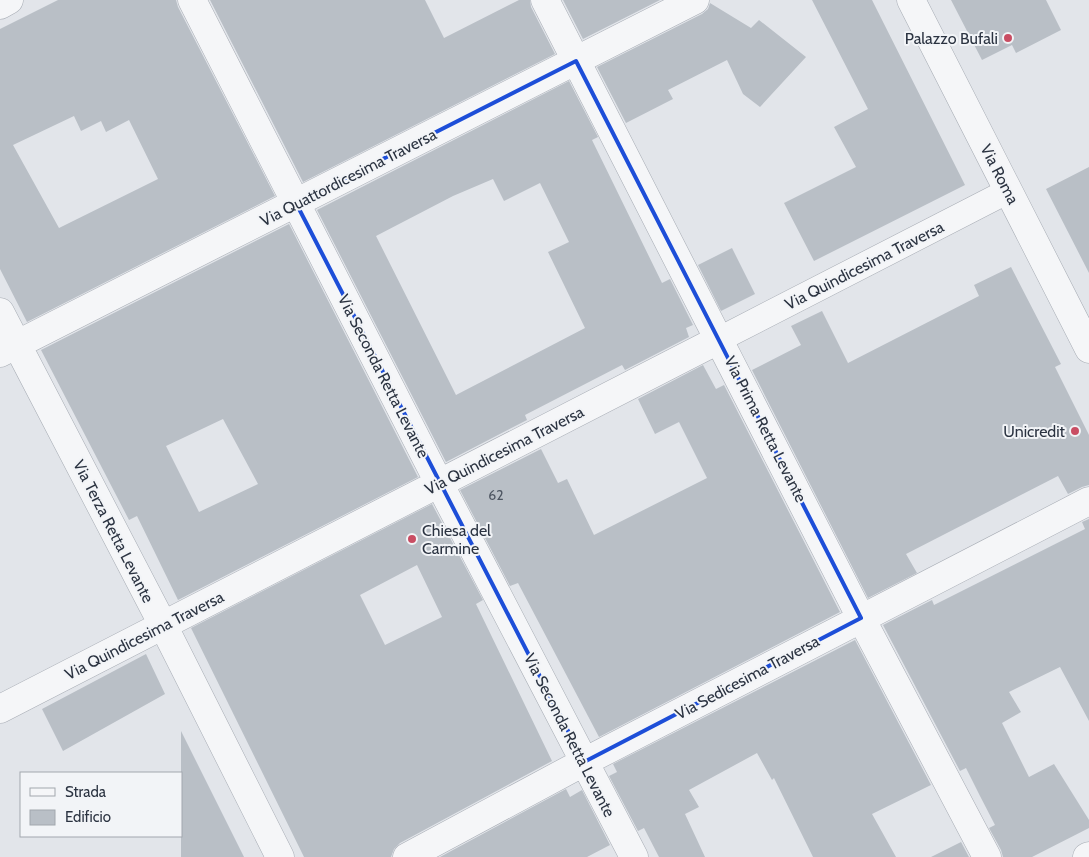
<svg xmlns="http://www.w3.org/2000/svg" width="1089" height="857" viewBox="0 0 1089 857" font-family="Cabin,sans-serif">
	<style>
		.building { fill: #b9bfc6; fill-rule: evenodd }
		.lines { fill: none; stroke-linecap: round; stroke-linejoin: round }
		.pedestrian-casing { stroke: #a7acb4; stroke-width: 26 }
		.minor-casing { stroke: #a7acb4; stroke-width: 29 }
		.tertiary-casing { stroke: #a7acb4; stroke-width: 29 }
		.pedestrian { stroke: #f5f6f8; stroke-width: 25 }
		.minor { stroke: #f5f6f8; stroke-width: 28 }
		.tertiary { stroke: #f5f6f8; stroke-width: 28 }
		.marked { fill: none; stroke: #1d4ed8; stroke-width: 4; stroke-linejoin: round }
		.poi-dot { fill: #c94d63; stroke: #f2f4f7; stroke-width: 2 }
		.labels { text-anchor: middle; stroke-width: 4; stroke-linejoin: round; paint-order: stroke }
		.number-label { font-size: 14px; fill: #4e5662 }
		.poi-label { font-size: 16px; fill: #2b3341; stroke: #f2f4f7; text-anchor: end }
		.street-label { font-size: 16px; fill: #2b3341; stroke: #f2f4f7 }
	</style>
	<rect width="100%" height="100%" fill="#e2e5ea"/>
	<path class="building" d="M58 0H176L178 7 275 196 27 322 0 269V29ZM74 116 81 131 101 121 106 132 129 120 158 179 59 228 13 145Z
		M210 0H425L444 38 519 0H530L531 7 555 54 303 182Z
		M563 0H660L583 39Z
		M812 0H872L965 185 814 261 784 203 856 167 834 127 868 109Z
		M951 0H1046L1061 30 1016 53 1012 45 982 60Z
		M710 3 751 28 759 20 806 57 760 107 743 94 727 60 668 90 673 99 626 123 597 67 702 14 708 9Z
		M569 81 598 137 592 140 662 283 670 279 693 325 686 328 689 337 625 370 622 365 525 415 527 420 446 462 317 210ZM493 179 504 201 540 183 569 242 548 252 585 328 456 395 376 236 453 196Z
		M1089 167V273L1046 189Z
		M289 224 418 477 178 600 137 516 129 520 41 350ZM223 419 258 484 199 512 166 446Z
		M732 248 755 294 721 311 698 265Z
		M1011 267 1061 364 1055 367 1089 435V485L1082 487 1068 494 1058 476 906 554 917 573 868 598 752 370 801 345 791 326 822 311 848 363 979 296 974 285Z
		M703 365 716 389 724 385 840 612 599 737 518 583 510 586 460 490 541 449 558 483 567 479 594 535 707 478 679 422 655 434 638 399Z
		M432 504 483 600 476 604 552 761 400 843 394 849 391 857H304L191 628ZM417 565 442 617 385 645 360 595Z
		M1089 519V721L1060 667 1009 692 1021 712 1002 723 1029 777 1054 764 1089 820V828L1032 857H1003L1001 850 989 828 995 825 980 796 966 768 960 771 883 625 932 600 934 605 1085 529 1082 522Z
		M855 640 931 785 872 814 896 857H813L774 778 772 780 757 753 689 790 699 807 685 814 705 857H659L644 828 638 831 609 776 617 772 613 764Z
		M146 654 165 694 63 751 42 709Z
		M181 731 244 857H181Z
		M566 789 570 797 582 790 610 845 587 857H440Z
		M961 842 969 857H931Z"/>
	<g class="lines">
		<g class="pedestrian-casing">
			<path id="pedestrian" d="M720 339 1008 191"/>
		</g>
		<g class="minor-casing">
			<path id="minor" d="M192 0 439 483 634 857
				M545 0 861 618 987 857
				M0 5 9 0
				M0 312 163 625 280 857
				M0 353 695 0
				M0 709 720 339
				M407 857 584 762 1089 501
				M1087 857 1089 856"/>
		</g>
		<g class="tertiary-casing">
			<path id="tertiary" d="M911 0 1089 349"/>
		</g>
		<use href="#pedestrian" class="pedestrian"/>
		<use href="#minor" class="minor"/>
		<use href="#tertiary" class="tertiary"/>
	</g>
	<path class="marked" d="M576 61 861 618 584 762 296 203Z"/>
	<g class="poi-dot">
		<circle cx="1008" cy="38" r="5"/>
		<circle cx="1075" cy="431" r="5"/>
		<circle cx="412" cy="539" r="5"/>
	</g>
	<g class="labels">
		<g class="number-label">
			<text x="496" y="500">62</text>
		</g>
		<g class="poi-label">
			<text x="998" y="44">Palazzo Bufali</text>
			<text x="1065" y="437">Unicredit</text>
			<text x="422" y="536" text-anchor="start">Chiesa del<tspan x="422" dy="18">Carmine</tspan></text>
		</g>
		<g class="street-label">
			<text transform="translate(1000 174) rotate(63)" y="6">Via Roma</text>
			<text transform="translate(348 177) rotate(-27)" y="6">Via Quattordicesima Traversa</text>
			<text transform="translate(864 265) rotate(-27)" y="6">Via Quindicesima Traversa</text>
			<text transform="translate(384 376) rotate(63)" y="6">Via Seconda Retta Levante</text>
			<text transform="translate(766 429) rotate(63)" y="6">Via Prima Retta Levante</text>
			<text transform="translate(504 450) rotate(-27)" y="6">Via Quindicesima Traversa</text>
			<text transform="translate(114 531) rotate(63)" y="6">Via Terza Retta Levante</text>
			<text transform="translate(144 635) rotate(-27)" y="6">Via Quindicesima Traversa</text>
			<text transform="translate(747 677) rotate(-28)" y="6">Via Sedicesima Traversa</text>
			<text transform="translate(570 735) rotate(63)" y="6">Via Seconda Retta Levante</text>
		</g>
	</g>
	<rect x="20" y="772" width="162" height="65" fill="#f2f4f7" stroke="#a2a7ae"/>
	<rect x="30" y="788" width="25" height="8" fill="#f5f6f8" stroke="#a2a7ae"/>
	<text x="65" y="797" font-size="15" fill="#2b3341">Strada</text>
	<rect x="30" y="810" width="25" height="15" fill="#b9bfc6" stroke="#a2a7ae"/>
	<text x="65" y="822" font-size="15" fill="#2b3341">Edificio</text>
</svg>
